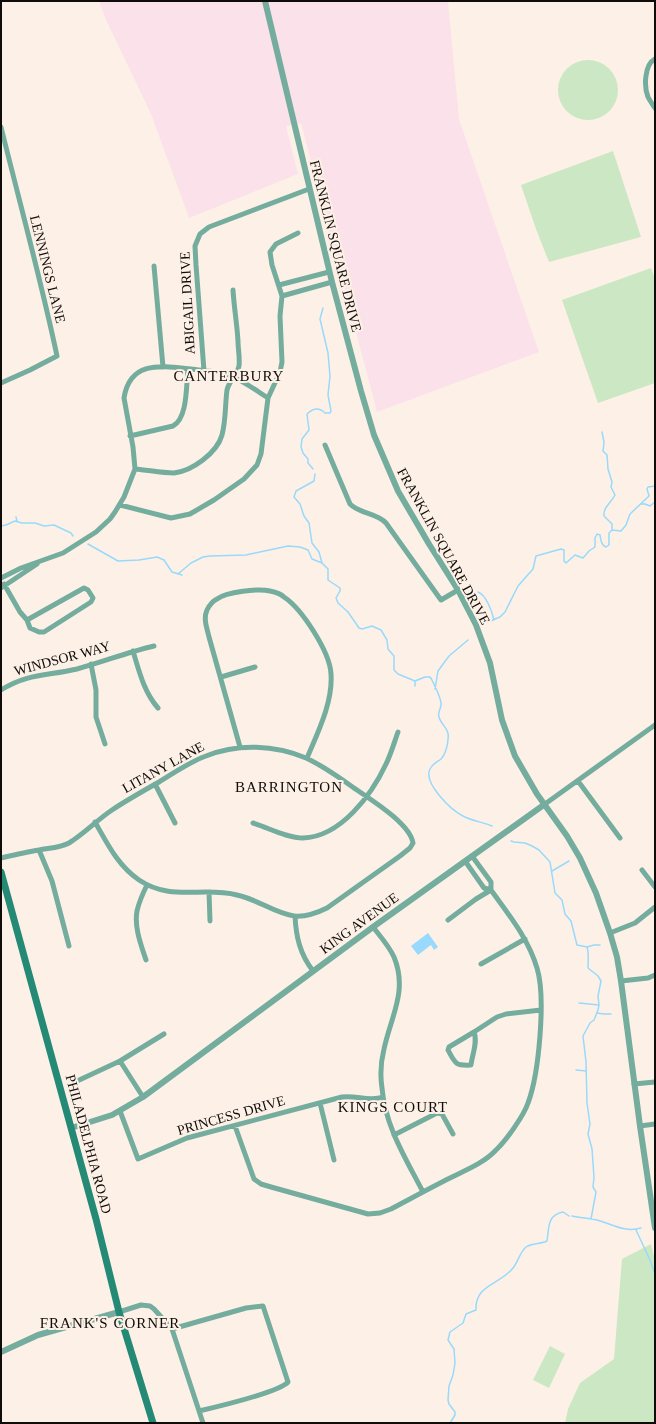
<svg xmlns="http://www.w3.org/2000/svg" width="656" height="1424" viewBox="0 0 656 1424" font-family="Georgia,serif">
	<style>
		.medical { fill: #fbe1ea }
		.green { fill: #cce7c3 }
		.water { fill: #98d9fc }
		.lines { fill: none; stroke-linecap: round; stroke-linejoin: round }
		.stream { stroke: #98d9fc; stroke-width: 1.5 }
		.minor { stroke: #74ad9e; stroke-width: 5 }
		.tertiary { stroke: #74ad9e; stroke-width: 6 }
		.secondary { stroke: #248a76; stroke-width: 7 }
		.labels { text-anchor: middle; stroke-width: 4; stroke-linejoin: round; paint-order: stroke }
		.street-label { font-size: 14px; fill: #100c09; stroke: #fdf1e7 }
		.neighbourhood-label { font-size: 15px; letter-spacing: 1px; fill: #100c09; stroke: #fdf1e7 }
	</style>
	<rect width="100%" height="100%" fill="#fdf1e7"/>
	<path class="medical" d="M99 1H448L459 119 539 352 377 412 301 123 286 126 298 174 189 218 151 114 106 20Z"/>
	<path class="green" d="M558 90a30 30 0 1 1 60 0a30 30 0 1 1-60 0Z
		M613 151 641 237 549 262 536 229 521 185Z
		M651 268 655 279V383L598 403 562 300Z
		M651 1244 655 1260V1423H565L568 1409 580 1383 614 1359 622 1259Z
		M550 1346 565 1354 549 1388 533 1380Z"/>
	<path class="water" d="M428 933 438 947 434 950 431 945 418 955 411 946Z"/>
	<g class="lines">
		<path class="stream" d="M313 469 308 463V459L303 453 301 447 302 439 309 430 307 414C313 408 319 407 325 413H330L331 411 328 395 330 376 328 353 320 319 323 308
			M315 474 314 481 296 491 294 497 300 504 304 516 309 523 312 543 319 552 322 563
			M641 504H645L650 506 655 502
			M16 517 17 521
			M1 526 6 525 15 521 22 523H35L44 526 54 525 71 533 73 536
			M612 530 621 531 626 525 630 514 649 496 647 489 648 487 655 486
			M88 544 118 561 139 560 157 557 164 560 172 572 182 575
			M178 574 191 563 203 557 210 556 246 555 288 546 300 547 308 550 312 559 322 563 328 569V580L340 588V591L336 598 338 603 348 612 359 628 362 629 372 626 381 630 387 640 388 649 394 656V670L398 674 415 681
			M478 592C486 595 492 611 494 620
			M488 622 500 617 505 612 518 586 533 569 536 556 561 549 564 550V561L566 563 575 555 583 558 589 551 595 547V538L597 534 600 535C601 540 601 545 606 547L609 545V533L612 530V524L604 516C603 507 611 503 615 495L611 487 612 482 608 469 607 455 603 451 604 442 602 432
			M415 681 425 677H430L432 680C435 687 440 695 441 703 442 708 437 712 439 717 441 725 450 729 448 739 448 745 445 755 441 759 437 762 432 764 430 769 423 783 451 810 463 816 472 821 483 822 492 826
			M415 681V686
			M435 689 438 671 449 656 468 640
			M511 841 514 842 525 843 532 846 539 850 550 862 555 893 562 900 565 914 571 921 577 945 587 947 594 945H600
			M552 871 569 861
			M587 947C589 952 588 962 588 968L598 976 601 981 598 996 599 1005 598 1010 594 1020 590 1023 583 1036 586 1062 587 1103 590 1124 588 1134 592 1149 594 1177 593 1187 596 1192 591 1219
			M579 1003 599 1005
			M597 1013 604 1014H611
			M576 1070 586 1071
			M572 1216C580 1218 588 1218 597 1220 612 1224 625 1233 641 1228
			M636 1230 650 1260 655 1274
			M450 1423 455 1415V1412L449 1404 448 1400 449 1386 453 1375 455 1363 454 1349 448 1340 450 1332 463 1323 466 1314 476 1310C475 1284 500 1285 513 1268 518 1262 520 1252 526 1247 532 1243 541 1244 547 1241 549 1228 547 1215 563 1212L569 1216"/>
		<path class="minor" d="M655 108C653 105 650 101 648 97 644 87 644 65 655 59
			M1 127C20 204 41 280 57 356L30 370 1 383
			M154 266 163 367
			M279 285 329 272
			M282 296 332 282
			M204 371 196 265 195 246 200 234 209 227 309 189
			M130 436 173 426C188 418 186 385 188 369
			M325 445 350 504C360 514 377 513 386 523L441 600 458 590
			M135 469C148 470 161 473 174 473 192 471 217 453 222 435 226 420 225 405 227 390 229 381 237 375 239 366 240 358 238 349 238 341 237 324 234 307 233 290
			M120 505 171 518 190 514 214 500 244 479 257 465 261 454 268 398 280 372 282 362 280 316 282 296 272 265 270 252 276 244 298 233
			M1 578 21 568 63 553 96 532 110 519 115 512 124 497 135 469 133 447 124 398C130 360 162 366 191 369 205 371 220 371 233 377 245 382 257 391 268 398
			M4 584 20 612 27 620
			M1 588 37 564
			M84 588 88 590 93 598 91 602 44 632H39L30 628 27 620Z
			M133 651C139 671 144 692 158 708
			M91 664 96 690V717L105 744
			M221 677 255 667
			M1 690C28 673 48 676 77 669 103 662 128 652 154 646
			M240 747 209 637C207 628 203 619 207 610 209 606 213 601 217 599 226 592 259 588 270 591 275 592 281 594 284 597 302 609 330 652 331 674 333 702 318 732 307 758
			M578 781 620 838
			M155 784 175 823
			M545 804 655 725
			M253 823C269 828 287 838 303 838 341 837 372 794 386 764 391 754 394 743 398 732
			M39 850 52 881 69 946
			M1 858C14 855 27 852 39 850 49 848 60 848 69 843 84 834 97 820 112 810 127 800 143 791 159 782 174 773 189 762 206 756 238 743 275 745 306 758 324 766 341 779 357 790 373 801 410 824 413 843L410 848 400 856 327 908C317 913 306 917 294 916 274 913 257 899 237 895 202 886 172 902 139 880 118 866 107 843 95 822
			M465 861 484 888 491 890V882L472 856
			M642 870 655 887
			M209 892 210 921
			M295 916C296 937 300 954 313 971
			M373 927C380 936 389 946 394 957 408 991 391 1016 384 1049 381 1061 380 1075 382 1088 385 1126 406 1159 423 1192
			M610 933 635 923 655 907
			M146 960C141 945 134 927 137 911 139 902 143 893 147 885
			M481 964 525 939
			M621 981 648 978 655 975
			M474 1032C478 1042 472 1055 471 1065 455 1066 455 1063 448 1050L449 1047Z
			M474 1032 497 1017 506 1014 541 1010
			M120 1061 143 1097
			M75 1082 120 1061 164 1034
			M634 1084 655 1082
			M320 1103 334 1160
			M120 1111 138 1159 187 1138 342 1097C356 1095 370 1102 383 1097
			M235 1126 254 1179 261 1184 271 1187 368 1214 380 1213 391 1209C410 1199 430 1188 450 1178 466 1170 484 1163 496 1150 506 1141 524 1115 528 1103 539 1074 546 997 537 968 528 938 509 915 491 890L476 899 448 920
			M640 1126 655 1124
			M394 1135 437 1113 442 1114 453 1134
			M119 1312 141 1305 150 1306 154 1309 172 1329 203 1423
			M172 1329 246 1308 263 1306 288 1382C279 1392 216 1407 199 1411"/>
		<path class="tertiary" d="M265 1 332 282 361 391 374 435 398 491 429 544 458 590 476 625 490 663 502 720 515 756 537 794 567 836 580 858 596 893 610 933 617 957 621 981 640 1126 655 1228
			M71 1128 112 1115 143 1097 373 927 545 804
			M1 1352 38 1335 119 1312"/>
		<path class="secondary" d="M1 872 96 1219 119 1312 153 1423"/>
	</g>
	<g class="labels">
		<g class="street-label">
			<text transform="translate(336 246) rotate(76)" y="5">FRANKLIN SQUARE DRIVE</text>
			<text transform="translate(48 269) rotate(76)" y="5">LENNINGS LANE</text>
			<text transform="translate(187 303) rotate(-93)" y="5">ABIGAIL DRIVE</text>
			<text transform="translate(444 546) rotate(61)" y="5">FRANKLIN SQUARE DRIVE</text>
			<text transform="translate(62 658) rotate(-15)" y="5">WINDSOR WAY</text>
			<text transform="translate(163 767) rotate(-29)" y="5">LITANY LANE</text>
			<text transform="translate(359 923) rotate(-36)" y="5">KING AVENUE</text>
			<text transform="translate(231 1115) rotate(-16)" y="5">PRINCESS DRIVE</text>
			<text transform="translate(89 1144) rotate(75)" y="5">PHILADELPHIA ROAD</text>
		</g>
		<g class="neighbourhood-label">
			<text x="229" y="381">CANTERBURY</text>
			<text x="289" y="792">BARRINGTON</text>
			<text x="393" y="1112">KINGS COURT</text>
			<text x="110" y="1328">FRANK'S CORNER</text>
		</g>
	</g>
	<rect width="656" height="1424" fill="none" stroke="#100c09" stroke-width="4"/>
</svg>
